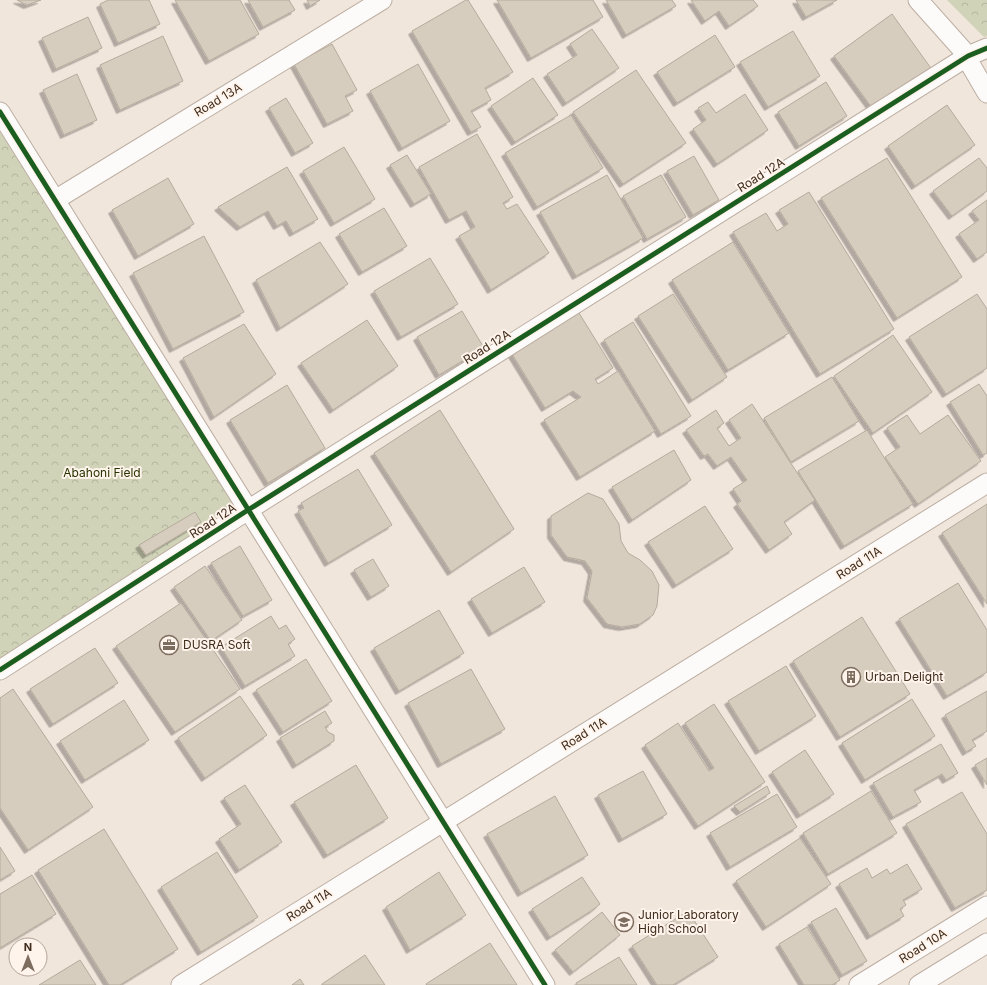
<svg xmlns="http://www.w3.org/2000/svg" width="987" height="985" viewBox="0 0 987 985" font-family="Inter,sans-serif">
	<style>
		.park { fill: url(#park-crowns) }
		.building { fill: #d7cdbe; stroke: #b5ab9c; filter: url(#shadow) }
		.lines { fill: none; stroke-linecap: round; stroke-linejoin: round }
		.street-casing { stroke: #bcaea2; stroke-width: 21 }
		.street { stroke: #fdfbfa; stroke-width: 19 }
		.cycleway-casing { stroke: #fff4ec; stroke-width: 8 }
		.cycleway { stroke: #1b5e20; stroke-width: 5 }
		.labels { text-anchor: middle; stroke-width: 4; stroke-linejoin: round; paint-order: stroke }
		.street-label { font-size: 12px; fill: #3f2c1b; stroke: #fff4ec }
		.park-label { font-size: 12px; fill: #273300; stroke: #fff4ec }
		.poi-label { font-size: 12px; fill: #3f2c1b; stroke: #fff4ec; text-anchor: start }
	</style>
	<defs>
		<pattern id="park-crowns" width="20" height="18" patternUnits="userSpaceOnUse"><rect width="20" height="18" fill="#d1d3b8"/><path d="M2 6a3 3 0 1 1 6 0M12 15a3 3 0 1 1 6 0" fill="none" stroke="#b4b59e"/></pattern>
		<filter id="shadow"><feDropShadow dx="-3.5" dy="3.5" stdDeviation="0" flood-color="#0004"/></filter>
	</defs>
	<rect width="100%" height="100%" fill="#f1e6dc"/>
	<path class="park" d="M947 0H987V36L984 37Z
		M0 116 242 505 0 660Z"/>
	<path class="building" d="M17 0H41L27 5Z
		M108 0H149L160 24 118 43 100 4Z
		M175 0H240L259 34 209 61Z
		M248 0H289L295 10 263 27Z
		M307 0H320L310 6Z
		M466 0H468L513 72 485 88 491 100 471 111 481 127 471 132 412 31Z
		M497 0H593L603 17 531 58Z
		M606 0H672L676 6 626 35Z
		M691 0H753L758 6 729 26 719 11 705 21Z
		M796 0H837L806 17Z
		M892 14 933 71 875 112 834 56Z
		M88 17 102 48 56 69 42 38Z
		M592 29 619 68 566 103 547 74 577 55 570 44Z
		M793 31 820 76 768 107 740 62Z
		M715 35 735 67 677 103 657 72Z
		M163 36 183 81 120 110 100 65Z
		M332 44 357 90 345 96 353 111 327 124 294 64Z
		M418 64 450 121 402 148 370 91Z
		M636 70 686 143 623 184 573 112Z
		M77 74 97 120 64 135 43 90Z
		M533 78 558 115 515 142 491 106Z
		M826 82 847 116 799 146 778 112Z
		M745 94 768 130 717 164 693 129 706 120 698 108 708 102 716 113Z
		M286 98 313 143 295 153 269 108Z
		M947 105 975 145 915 186 888 146Z
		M571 115 603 168 537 207 505 153Z
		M477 134 513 197 503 203 507 209 517 204 549 253 491 290 459 236 475 227 466 211 449 220 419 167Z
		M344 147 375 199 334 223 303 171Z
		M407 155 431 194 414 204 390 165Z
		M694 156 719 200 693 215 667 171Z
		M887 158 962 277 897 318 821 198Z
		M979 158 987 168V191L952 216 933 191Z
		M287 167 318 219 293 233 286 221 277 226 268 211 240 227 218 207Z
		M607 175 643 238 576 276 540 212Z
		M661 175 686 217 647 239 623 196Z
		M168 178 194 224 138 256 112 210Z
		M809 192 894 329 820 374 733 232 766 213 777 231 788 224 779 210Z
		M987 200V252L977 259 959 234 979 220 972 211Z
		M384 208 407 246 362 272 339 234Z
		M204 236 244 312 173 349 133 273Z
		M320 242 348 284 280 328 256 280Z
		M733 242 789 333 728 370 672 280Z
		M430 258 458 304 401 337 374 291Z
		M673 294 727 377 692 400 638 316Z
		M977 294 987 309V368L946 394 909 337Z
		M462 311 484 348 439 375 417 337Z
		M579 313 613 368 595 379 598 384 618 371 655 431 580 477 544 420 581 397 573 391 545 408 512 354Z
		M367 320 398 366 333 410 301 363Z
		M633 322 691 416 661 434 604 340Z
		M244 324 276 374 214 417 183 358Z
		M893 335 932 392 873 433 834 376Z
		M832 377 859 421 791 462 764 418Z
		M979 384 987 396V453L983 455 950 402Z
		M287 385 325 448 268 483 230 420Z
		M752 404 815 500 784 522 792 534 769 550 737 504 741 501 733 489 747 480 731 457 717 466 708 454 704 456 686 430 716 410 724 423 717 428 729 446 741 438 729 420Z
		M440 410 514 529 451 572 374 453Z
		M907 415 920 434 948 415 981 461 918 504 885 457 900 447 887 428Z
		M867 430 913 504 844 546 798 471Z
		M674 450 691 480 632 520 612 487Z
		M358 469 392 525 328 563 298 511 304 508 301 503Z
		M588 493 603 499 619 524 621 541 628 553 640 560 652 571 659 585 657 606 653 615 640 624 622 627 607 624 587 598 592 571 585 561 567 557 551 535V516Z
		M987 504V604L942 533Z
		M705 506 733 549 676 585 648 542Z
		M195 512 201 522 146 555 139 545Z
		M240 546 272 600 243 616 211 563Z
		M373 559 389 586 371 597 354 570Z
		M205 566 242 620 211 641 174 587Z
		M524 567 545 602 492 633 471 599Z
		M958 583 987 630V672L947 696 899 619Z
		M181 603 240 689 175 732 116 646Z
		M439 610 464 653 399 691 374 648Z
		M271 616 279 629 286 625 289 630 295 639 288 644 295 656 245 686 221 647Z
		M862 617 910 694 840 737 793 661Z
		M95 648 118 683 53 724 30 689Z
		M306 659 332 701 283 732 256 690Z
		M786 666 816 716 759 751 728 701Z
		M471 669 505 729 441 764 408 703Z
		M13 689 93 807 28 850 0 808V698Z
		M987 691V731L972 740 976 746 966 752 945 715Z
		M240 696 267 735 205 778 178 738Z
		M912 699 935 736 865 780 842 743Z
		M124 700 149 740 85 780 60 741Z
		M714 704 765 782 698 826 645 745 678 723 709 771 714 768 685 723Z
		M325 711 332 723 325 727 328 732 334 735V741L296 765 280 738Z
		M941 744 958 773 946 780 942 774 914 790 921 802 893 817 873 783Z
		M805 750 834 794 800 815 772 772Z
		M987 758V785L975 765Z
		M356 765 388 818 327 855 294 802Z
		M643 771 667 814 622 839 598 795Z
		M245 785 282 842 239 870 219 839 241 824 224 798Z
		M767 786 770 793 740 812 734 806Z
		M871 791 897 833 828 874 803 833Z
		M962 792 987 834V890L955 908 906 824Z
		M777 794 797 827 730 867 710 833Z
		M555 796 588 855 521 893 487 834Z
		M104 829 178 949 120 985H109L38 870Z
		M800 838 831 884 766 927 736 881Z
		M0 847 15 871 0 880Z
		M217 852 258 917 201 952 161 887Z
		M907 864 922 889 903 900 906 905 900 909 904 916 870 936 839 884 867 868 872 878 887 869 890 874Z
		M439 872 466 915 410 950 386 907Z
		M32 875 56 914 0 948V894Z
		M582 877 600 904 594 909 550 937 532 909Z
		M836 908 867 961 842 975 811 922Z
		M688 911 718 957 673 985H657L632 946Z
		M602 912 620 935 573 972 555 950Z
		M807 927 840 980 832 985H804L779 944Z
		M490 943 517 985H427L426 984Z
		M365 955 385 985H322V984Z
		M619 957 637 985H577L576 983Z
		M80 960 96 985H39Z
		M300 979 304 985H292Z"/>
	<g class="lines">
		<g class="street-casing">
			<path id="street" d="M918 0 968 56
				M966 57 987 93
				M0 112 545 985
				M55 200 382 0
				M0 670 248 510 968 56 987 48
				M181 985 987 483
				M859 985 987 906
				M919 985 987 943"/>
		</g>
		<use href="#street" class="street"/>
		<g class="cycleway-casing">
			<path id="cycleway" d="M0 112 545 985
				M0 670 248 510 968 56 987 48"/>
		</g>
		<use href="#cycleway" class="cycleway"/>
	</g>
	<defs>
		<g id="office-ring" transform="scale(1)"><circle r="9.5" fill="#fff4ec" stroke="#7d6d5f" stroke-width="1.5"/><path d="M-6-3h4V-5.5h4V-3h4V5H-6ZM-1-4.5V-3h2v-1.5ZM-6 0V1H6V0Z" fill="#7d6d5f"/></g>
		<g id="building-ring" transform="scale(1)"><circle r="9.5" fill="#fff4ec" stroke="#7d6d5f" stroke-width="1.5"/><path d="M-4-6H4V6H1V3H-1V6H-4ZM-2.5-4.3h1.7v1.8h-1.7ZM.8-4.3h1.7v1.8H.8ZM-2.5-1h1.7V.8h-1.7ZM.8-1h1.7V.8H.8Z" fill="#7d6d5f"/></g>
		<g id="school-ring" transform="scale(1)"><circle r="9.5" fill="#fff4ec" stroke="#7d6d5f" stroke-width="1.5"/><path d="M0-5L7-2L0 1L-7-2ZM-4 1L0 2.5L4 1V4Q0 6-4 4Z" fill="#7d6d5f"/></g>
	</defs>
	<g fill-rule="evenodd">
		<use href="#office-ring" x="169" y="645"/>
		<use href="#building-ring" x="851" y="677"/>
		<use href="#school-ring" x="624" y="922"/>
	</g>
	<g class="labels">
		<g class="street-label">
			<text transform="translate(218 100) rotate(-31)" y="4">Road 13A</text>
			<text transform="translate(761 175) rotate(-32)" y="4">Road 12A</text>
			<text transform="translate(487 347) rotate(-32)" y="4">Road 12A</text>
			<text transform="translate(213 521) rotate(-33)" y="4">Road 12A</text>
			<text transform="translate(859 563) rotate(-32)" y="4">Road 11A</text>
			<text transform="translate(584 734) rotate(-32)" y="4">Road 11A</text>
			<text transform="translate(309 905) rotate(-32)" y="4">Road 11A</text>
			<text transform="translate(923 946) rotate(-32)" y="4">Road 10A</text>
		</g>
		<g class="park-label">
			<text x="102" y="477">Abahoni Field</text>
		</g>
		<g class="poi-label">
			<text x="183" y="649">DUSRA Soft</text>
			<text x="865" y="681">Urban Delight</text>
			<text x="638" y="919">Junior Laboratory<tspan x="638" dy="14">High School</tspan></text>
		</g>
	</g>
	<g transform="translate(28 957)"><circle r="19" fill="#fff4ec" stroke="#b2a498"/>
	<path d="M0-3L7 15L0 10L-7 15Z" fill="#7d6d5f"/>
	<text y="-6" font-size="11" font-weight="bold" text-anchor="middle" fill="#3f2c1b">N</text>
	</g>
</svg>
